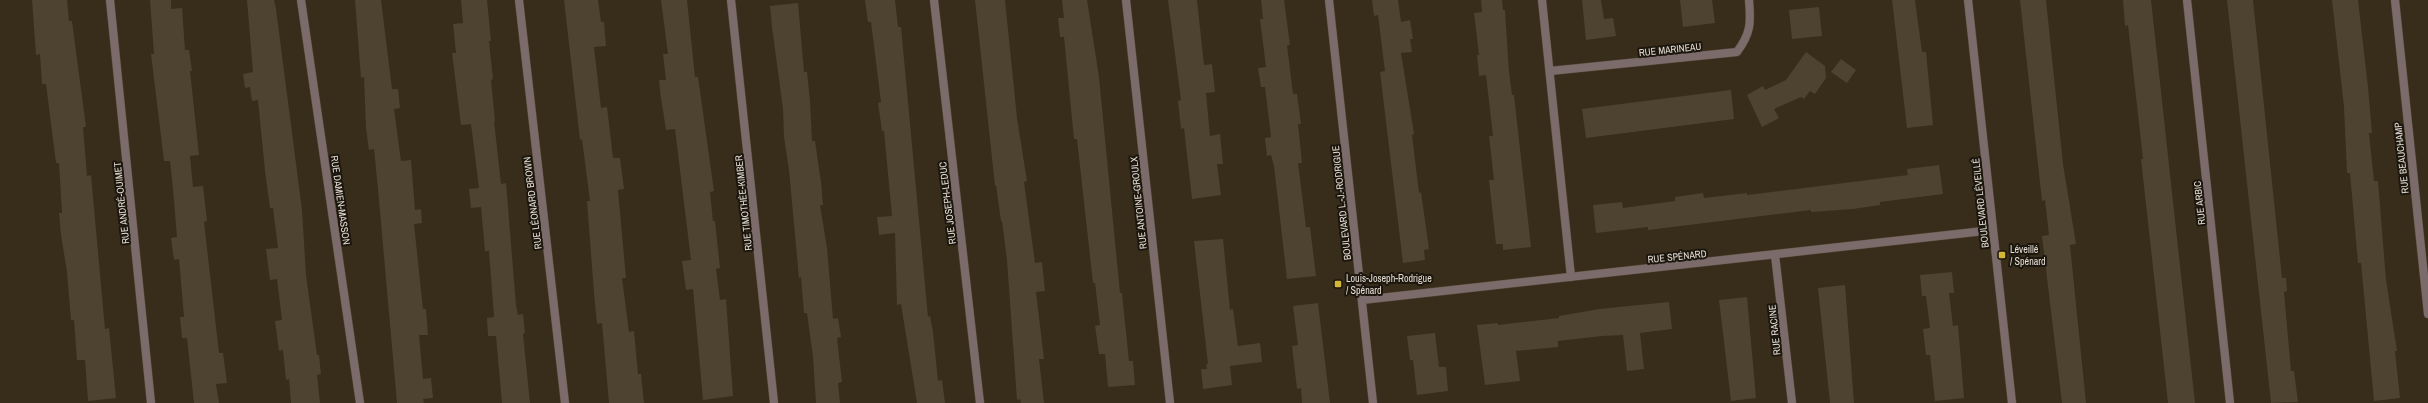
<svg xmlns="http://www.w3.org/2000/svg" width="2428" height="403" viewBox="0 0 2428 403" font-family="'Archivo Narrow',sans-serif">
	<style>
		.building { fill: #4e4230 }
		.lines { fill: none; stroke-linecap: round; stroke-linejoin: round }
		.minor-casing { stroke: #544838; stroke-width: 9 }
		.minor { stroke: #7c6b6b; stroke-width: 8 }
		.poi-dot { fill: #d3b635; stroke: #1b160e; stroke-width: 1.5 }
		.labels { text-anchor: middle; stroke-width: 4; stroke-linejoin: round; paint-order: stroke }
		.street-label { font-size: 10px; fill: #e5ddd3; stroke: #1b160e }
		.poi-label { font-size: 10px; fill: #e5ddd3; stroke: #1b160e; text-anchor: start }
	</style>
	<rect width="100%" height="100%" fill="#382c1b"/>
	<path class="building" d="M32 0H67L69 21H72L86 127H83L87 176 91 175 105 329 109 328 116 398 88 401 85 360H77L74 320H71L67 272 61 235 59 213H62L59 163H56L46 84H42L40 54 36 55Z
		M150 0H171V9L182 8 185 50H189L192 71H190L199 155 190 156 193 187 203 186 207 221 204 222 219 353H223L227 383 216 384 219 403H194L187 338H182L180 317H184L179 259 174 260 171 238 177 237 173 189 170 161H164L151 54H154Z
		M247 0H274L276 9 302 210 306 275 317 355H319L321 374 317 375 320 403H291L289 379 286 380 283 350 279 351 275 321 282 320 277 279 270 280 266 249 278 248 273 208H270L265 171 258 100 252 101 250 87 245 88 243 74 253 72Z
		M355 0H381L392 89H398L400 108 394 109 401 161 411 160 415 210 421 209 422 223 414 224 423 309H426L428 335H419L423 379 431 378 433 398 423 399 424 403H397L378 189 374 149 369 150 366 128 364 77 361 78Z
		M461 0H487L491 41H489L493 79 491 80 495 121H494L501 184 506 183 516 305 518 315 523 314 525 333 523 334 530 403H502L496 336H488L487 318 494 317 489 251H485L481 207 471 208 469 189 479 188 471 124 461 125 452 53H456L453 24 463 23Z
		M564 0H598L601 22H604L606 46 594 47 601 108 607 107 613 158H620L624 189 618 190 626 278H622L629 332 634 331 638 374H641L644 403H609L602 323 597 324 594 293 587 201H590L582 139 580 140Z
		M661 0H687L695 77H698L714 191 710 192 713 221H715L720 268 716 269 720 300 726 299 733 396 703 400 693 289 686 290 682 261 691 260 675 129 666 130 660 91 659 80H666L663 54H668Z
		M865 0H895L898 27H901L928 317 930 316 933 332 938 381 942 380 945 403H917L901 304 897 305 895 233 879 235 877 217 892 216 884 131H882L878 103 881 102 871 22H868Z
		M975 0H1005L1017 118 1027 181 1024 182 1035 263 1042 262 1045 291 1036 292 1044 359H1039L1044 403H1021L1020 399 1017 400 1007 260 1002 221H1001L996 185 995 186Z
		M1062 0H1087L1099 77 1120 293H1122L1129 361H1133L1135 385 1108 387 1105 354H1099L1095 326 1100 325 1095 283H1093L1077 139H1074L1064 37H1060L1058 18H1064Z
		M1168 0H1197L1204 65 1212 64 1215 92 1206 93 1210 136 1220 134 1223 164H1217L1221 195 1192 199 1184 128 1181 129 1178 101 1181 100Z
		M1261 0H1284L1290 45H1287L1293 94H1297L1301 124H1298L1302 163H1298L1306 227H1310L1316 276 1287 279 1274 166 1271 155 1267 156 1265 138 1271 137 1265 87H1261L1258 68 1266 67 1260 19H1263Z
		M1372 0H1398L1401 22 1410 20 1413 39H1410L1412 52 1401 53 1414 134 1412 135 1419 193 1421 192 1429 249 1424 250 1425 260 1403 263 1380 72 1385 71 1378 15 1374 16Z
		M1481 0H1502L1503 10H1505L1509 72 1512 95H1514L1531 247 1503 250V244H1496L1489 180H1494L1489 136H1493L1486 75 1479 76 1477 55H1479L1474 13 1482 12Z
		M1582 0H1601L1604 19 1613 18 1616 36 1586 40Z
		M1680 0H1712L1715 23 1683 27Z
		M1892 0H1915L1922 52H1926L1933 125 1907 128Z
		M2020 0H2046L2063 164 2076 244 2070 245 2086 403H2062L2042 236 2049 235 2045 200 2042 201Z
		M2123 0H2151L2195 403H2168L2141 159H2143L2128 25 2125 26Z
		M2227 0H2253L2282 278H2286L2287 291 2284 292 2291 371H2294L2298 402 2271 403Z
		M2332 0H2358L2368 87 2372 133H2369L2374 181H2378L2386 280 2397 351H2395L2400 398 2374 401 2361 263H2358L2350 173H2347L2344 107Z
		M798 3 804 72H807L810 101 812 141H815L821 182 823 205H820L827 248 833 319 838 318 841 337 837 338 842 382 838 383 840 403H816L813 357 807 313H804L801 277 799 278 789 170 784 137 783 109 772 27 770 6Z
		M1819 7 1822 36 1792 39 1789 10Z
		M1806 52 1825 66 1826 78 1815 94 1810 91 1804 99 1801 97 1774 109 1779 118 1762 127 1747 95 1763 86 1765 90 1786 80Z
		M1841 59 1856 70 1847 83 1831 72Z
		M1731 90 1734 119 1586 138 1582 109Z
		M1939 165 1943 194 1880 202V205L1853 209 1811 212V210L1648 230V227L1596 233 1593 205 1622 202 1623 208 1675 201V197L1703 193 1704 198 1747 193V195L1908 175 1907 169Z
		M1223 239 1230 310 1233 309 1238 346 1260 343 1262 362 1230 366 1232 385 1203 389 1201 369H1207L1206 364H1208L1194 241Z
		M1952 272 1954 293H1949L1953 326 1958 325 1964 398 1935 401 1930 355H1926L1923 329 1930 328 1926 296H1922L1920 275Z
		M1845 285 1854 403H1830L1818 288Z
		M1747 297 1756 398 1731 401 1719 300Z
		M1669 302 1672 329 1640 333 1644 369 1627 371 1623 335 1602 336 1558 341V347L1516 351 1520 381 1485 385 1477 325 1498 323V325L1559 318V316L1599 309Z
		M1318 303 1330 403H1302L1301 388 1297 389 1292 346 1298 345 1293 306Z
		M1435 333 1439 367H1446L1448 391 1417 395 1413 360H1410L1407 336Z"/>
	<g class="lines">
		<g class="minor-casing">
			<path id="minor" d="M110 0 151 403
				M301 0 360 403
				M519 0 565 403
				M731 0 774 403
				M934 0 980 403
				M1126 0 1170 403
				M1329 0 1373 403
				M1542 0 1571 277
				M1968 0 2012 403
				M2187 0 2230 403
				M2395 0 2428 314
				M1550 71 1737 52C1751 33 1751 23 1749 0
				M1775 255 1792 403
				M1362 300 1993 230"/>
		</g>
		<use href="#minor" class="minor"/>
	</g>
	<g class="poi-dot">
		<rect x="1998" y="251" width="8" height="8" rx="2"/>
		<rect x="1334" y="280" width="8" height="8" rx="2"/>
	</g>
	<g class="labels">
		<g class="street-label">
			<text transform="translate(1670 49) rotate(-6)" y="4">RUE MARINEAU</text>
			<text transform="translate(2401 158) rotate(-96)" y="4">RUE BEAUCHAMP</text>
			<text transform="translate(341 200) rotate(82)" y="4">RUE DAMIEN-MASSON</text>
			<text transform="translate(121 203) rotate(-96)" y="4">RUE ANDRÉ-OUIMET</text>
			<text transform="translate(532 203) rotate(-97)" y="4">RUE LÉONARD BROWN</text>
			<text transform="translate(743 203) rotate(-96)" y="4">RUE TIMOTHÉE-KIMBER</text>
			<text transform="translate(947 203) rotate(-97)" y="4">RUE JOSEPH-LEDUC</text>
			<text transform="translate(1138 203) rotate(-96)" y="4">RUE ANTOINE-GROULX</text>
			<text transform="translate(1341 203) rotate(-96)" y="4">BOULEVARD L.-J.-RODRIGUE</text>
			<text transform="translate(1980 203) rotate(-96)" y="4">BOULEVARD LÉVEILLÉ</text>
			<text transform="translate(2199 203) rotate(-96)" y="4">RUE ARBIC</text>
			<text transform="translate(1677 256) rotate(-6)" y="4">RUE SPÉNARD</text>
			<text transform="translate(1774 330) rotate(-96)" y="4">RUE RACINE</text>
		</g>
		<g class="poi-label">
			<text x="2010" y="253">Léveillé<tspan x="2010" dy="12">/ Spénard</tspan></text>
			<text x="1346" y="282">Louis-Joseph-Rodrigue<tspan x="1346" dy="12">/ Spénard</tspan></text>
		</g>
	</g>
</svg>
